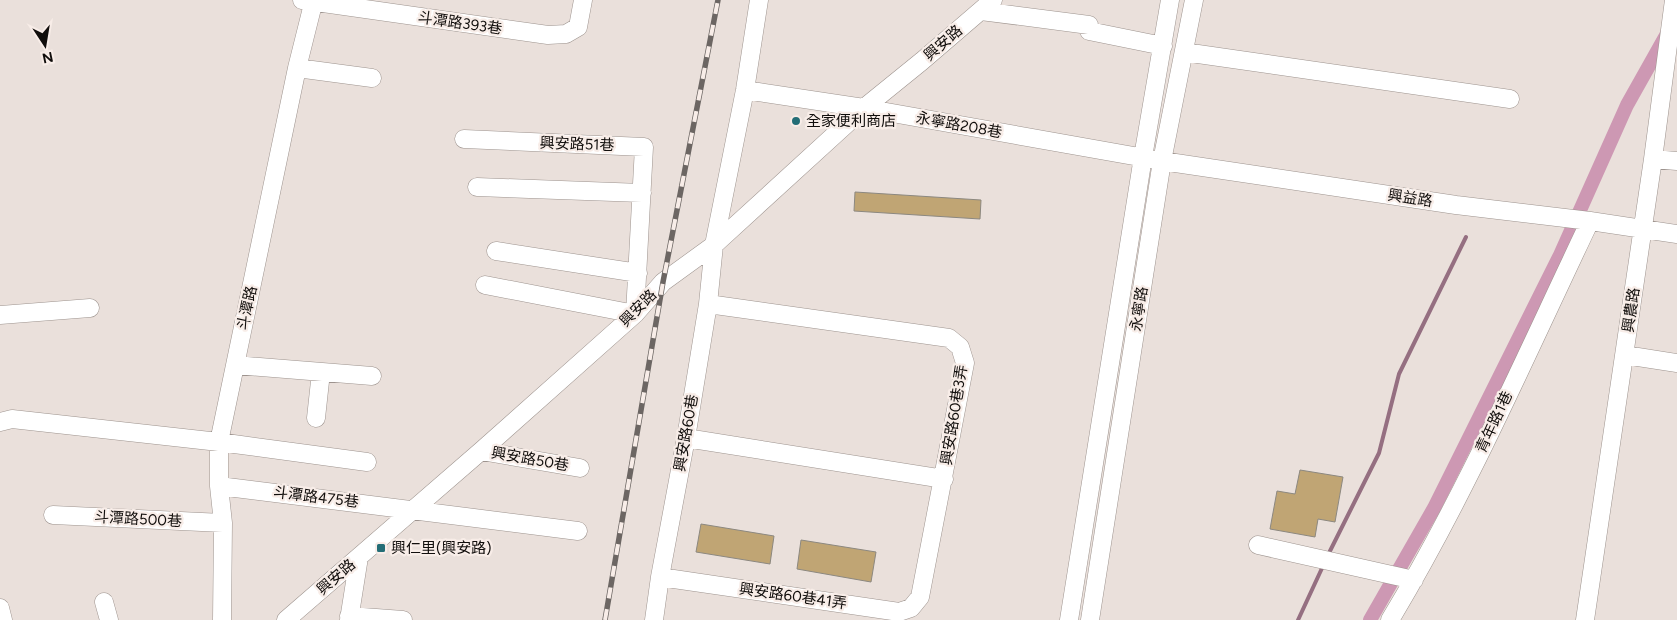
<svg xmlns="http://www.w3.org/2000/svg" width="1677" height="620" viewBox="0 0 1677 620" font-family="Figtree,'Noto Sans TC',sans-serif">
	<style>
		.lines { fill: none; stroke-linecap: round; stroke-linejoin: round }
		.stream { stroke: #956f81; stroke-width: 4 }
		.canal { stroke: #cd98b3; stroke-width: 14 }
		.building { fill: #c0a574; stroke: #8c8880 }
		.minor-casing { stroke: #9d938e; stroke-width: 19 }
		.minor { stroke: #fff; stroke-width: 18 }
		.rail-casing { stroke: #6c6663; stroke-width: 5.5 }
		.rail { stroke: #f8ede8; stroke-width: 4; stroke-dasharray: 11; stroke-linecap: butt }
		.poi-dot { fill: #236d76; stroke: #f8ede8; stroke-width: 2 }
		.labels { text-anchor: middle; stroke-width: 4.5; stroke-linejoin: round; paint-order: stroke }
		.street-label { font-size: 15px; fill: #110e0c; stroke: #f8ede8 }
		.poi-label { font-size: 15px; fill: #110e0c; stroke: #f8ede8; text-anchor: start }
	</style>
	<rect width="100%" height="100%" fill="#eae0db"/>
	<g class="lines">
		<path class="stream" d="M1328 555 1379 453 1399 374 1466 237
			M1298 620 1323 566"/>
		<path class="canal" d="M1370 620 1434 508 1560 255 1627 105 1668 32"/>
	</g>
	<path class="building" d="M855 192 981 200 980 219 854 211Z
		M1300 470 1343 477 1335 522 1318 519 1315 537 1270 529 1277 491 1295 494Z
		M701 524 774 536 770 564 696 552Z
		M801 540 876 552 871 582 797 569Z"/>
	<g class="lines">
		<g class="minor-casing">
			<path id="minor" d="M302 0 548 35 566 34 578 27 583 0
				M981 11 1089 25V31L1163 46
				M1184 52 1510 99
				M297 68 372 78
				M745 90 864 108 1162 161 1456 205 1590 221 1677 234
				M464 139 644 147 635 314 485 285
				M1653 159 1677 161
				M477 187 642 193
				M496 251 638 273
				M0 315 90 308
				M1625 355 1677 363
				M235 365 372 376
				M316 418 321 372
				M0 422 12 419 219 442 367 462
				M686 438 944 479
				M481 451 580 468
				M219 486 578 531
				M53 515 223 523
				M1258 545 1414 580
				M660 577 899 612 911 608 920 597 965 363 960 347 949 338 708 304
				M104 602 109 620
				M0 608 3 620
				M349 616 403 620
				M222 620 223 523 219 486V442L297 68 314 0
				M286 620 481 451 635 314 663 282 714 245 864 108 922 61 993 0
				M349 620 359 557
				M654 620 660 577 686 438 708 304 714 245 745 90 759 0
				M1069 620 1143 157 1170 0
				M1090 620 1162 161 1194 0
				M1390 620C1467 492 1526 355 1590 221
				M1585 620 1653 159 1674 0"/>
		</g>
		<use href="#minor" class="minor"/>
		<g class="rail-casing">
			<path id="rail" d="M605 620 663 282 718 0"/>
		</g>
		<use href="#rail" class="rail"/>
	</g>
	<g class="poi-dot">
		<circle cx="796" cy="121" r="5"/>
		<rect x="376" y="543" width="10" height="10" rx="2.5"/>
	</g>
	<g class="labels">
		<g class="street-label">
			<text transform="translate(460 23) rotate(8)" y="5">斗潭路393巷</text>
			<text transform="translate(943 43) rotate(-41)" y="5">興安路</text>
			<text transform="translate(959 125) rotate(10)" y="5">永寧路208巷</text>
			<text transform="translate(577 144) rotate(2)" y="5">興安路51巷</text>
			<text transform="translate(1410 198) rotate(9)" y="5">興益路</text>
			<text transform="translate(247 308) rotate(-78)" y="5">斗潭路</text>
			<text transform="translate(638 308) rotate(-45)" y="5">興安路</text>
			<text transform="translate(1139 309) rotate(-81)" y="5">永寧路</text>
			<text transform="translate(1631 310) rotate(-82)" y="5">興農路</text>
			<text transform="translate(954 415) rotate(-81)" y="5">興安路60巷3弄</text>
			<text transform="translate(1494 422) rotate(-65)" y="5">青年路1巷</text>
			<text transform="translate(686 433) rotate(-80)" y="5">興安路60巷</text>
			<text transform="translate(530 459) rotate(10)" y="5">興安路50巷</text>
			<text transform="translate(316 497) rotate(7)" y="5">斗潭路475巷</text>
			<text transform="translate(138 519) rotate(3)" y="5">斗潭路500巷</text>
			<text transform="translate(336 577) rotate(-41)" y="5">興安路</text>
			<text transform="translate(793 596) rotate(8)" y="5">興安路60巷41弄</text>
		</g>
		<g class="poi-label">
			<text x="806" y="126">全家便利商店</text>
			<text x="391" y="553">興仁里(興安路)</text>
		</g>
	</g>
	<g transform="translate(45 45) rotate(168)" stroke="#f8ede8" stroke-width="4" paint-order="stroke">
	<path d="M0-4L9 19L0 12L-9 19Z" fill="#110e0c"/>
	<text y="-8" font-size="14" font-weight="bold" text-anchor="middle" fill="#110e0c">N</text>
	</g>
</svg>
